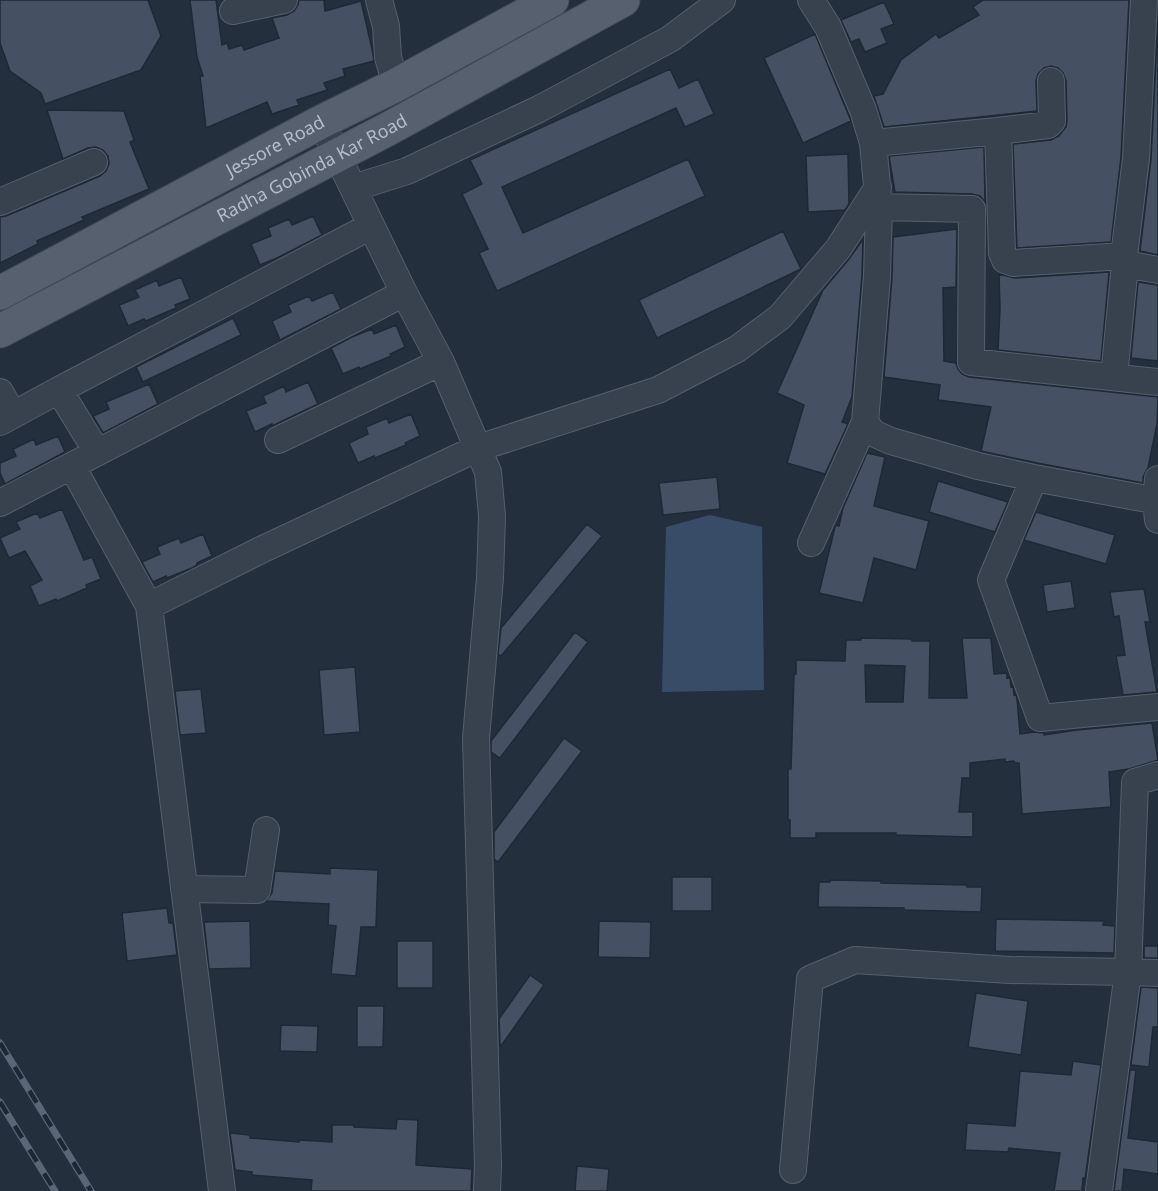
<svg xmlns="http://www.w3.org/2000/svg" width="1158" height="1191" viewBox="0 0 1158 1191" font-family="'Noto Sans',sans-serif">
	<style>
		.water { fill: #394c67 }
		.building { fill: #455162; stroke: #1f2835; stroke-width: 1.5; fill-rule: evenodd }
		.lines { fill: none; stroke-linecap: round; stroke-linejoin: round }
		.street-casing { stroke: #565f6c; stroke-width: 28 }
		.primary-casing { stroke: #414a57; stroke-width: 35 }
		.street { stroke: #38414e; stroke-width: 26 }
		.primary { stroke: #56606e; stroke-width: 33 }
		.rail-casing { stroke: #5a6575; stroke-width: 7 }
		.rail { stroke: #1d2633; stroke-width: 4.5; stroke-dasharray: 14; stroke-linecap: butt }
		.labels { text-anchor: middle; stroke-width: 6; stroke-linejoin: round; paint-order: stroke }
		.street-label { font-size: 18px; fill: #b4bcc9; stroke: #1d2633 }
	</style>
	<rect width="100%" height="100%" fill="#242f3e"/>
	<path class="water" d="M710 515 762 527 764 690 662 692 666 527Z"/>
	<path class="building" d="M0 0H148L161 36 141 70 45 104 41 93 10 71 0 43Z
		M190 0H216L222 45 227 43 229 49 242 45 244 50 279 38 272 18 287 15 294 11 298 5 299 0H324L325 11 361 1 372 49 374 61 343 69 345 76 324 83 327 90 297 100 299 105 272 114 267 102 206 128 200 76H203L197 57Z
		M983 0H1129L1121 157 1111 242 1017 248 1013 144 1051 140 1059 136 1066 127 1067 121 1066 81 1063 73 1058 68 1051 66 1044 68 1038 74 1036 81 1037 111 884 127 874 96 883 94 901 60 936 34 939 38 979 15 973 7Z
		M884 2 894 24 881 29 887 43 865 52 859 39 851 42 841 20Z
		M1158 20V255L1140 251 1151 159Z
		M815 34 851 121 803 143 764 58Z
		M670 69 679 88 698 79 714 114 685 127 676 108 502 187 523 233 688 159 705 196 497 291 479 253 488 249 462 194 482 184 470 160Z
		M47 110 124 111 134 140 130 142 149 189 82 217 84 220 37 241 38 244 0 263V217L6 216 100 176 106 171 109 164 108 156 103 150 96 147 88 148 63 159Z
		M984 147 985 202 980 196 972 194 895 192 889 156Z
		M848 154 849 204 845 210 808 212 806 156Z
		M313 216 322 235 277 258 260 265 251 244 271 236 268 228 289 219 292 225Z
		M957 229 956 287 943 288 944 361 956 363 958 369 962 374 969 377 1158 397 1157 424 1148 468 1143 477V483L1037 463 981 451 991 407 938 400 940 385 884 377 892 277 893 237Z
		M783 231 801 269 657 338 639 300Z
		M863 241 862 275 852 397 842 422 848 424 825 474 787 463 804 405 777 393 823 290 849 259 861 242Z
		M1109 272 1101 361 998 350 1000 309 999 274 1014 278Z
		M181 277 190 299 175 305 176 308 146 321 144 319 128 326 119 305 139 297 135 290 157 280 159 286Z
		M1138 282 1158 285V361L1131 358Z
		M333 292 341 309 280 340 272 321 291 312 288 305 309 296 312 301Z
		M233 318 241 335 143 382 136 367Z
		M396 325 405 347 390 354 391 356 360 369 359 367 343 374 331 348 352 337 372 329 374 334Z
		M308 382 318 404 272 426V424L255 432 246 411 266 403 263 396 284 386 286 392Z
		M149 384 158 404 103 433 93 416 109 409 106 402Z
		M411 414 420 436 405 443 406 445 375 458 374 456 358 463 349 443 368 434 366 427 387 418 389 423Z
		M58 436 65 452 5 484 0 473V463L16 456 13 449 34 439 36 445Z
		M867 453 885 457 874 506 929 521 916 570 874 558 863 603 819 593 835 527V525L839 526 843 508Z
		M717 477 720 509 663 515 659 483Z
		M938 481 1008 502 995 532 929 512Z
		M62 509 84 560 92 557 101 579 86 585 87 588 57 601 56 599 39 606 30 586 42 580 25 551 9 558 0 538 20 529 16 522 37 513 40 518Z
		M1036 512 1115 535 1106 564 1024 540Z
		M587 524 602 536 501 656 498 654 501 628Z
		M203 534 212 556 197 563V565L192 568 167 578 166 576 153 582 142 562 160 554 157 547 179 538 181 543Z
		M1071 581 1075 608 1047 612 1043 585Z
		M1144 589 1150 622H1145L1157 692 1123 695 1116 656 1125 655 1119 616 1114 617 1110 592Z
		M575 632 588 642 500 758 491 752V741Z
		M861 638 912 639V641H930L929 698H967L962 638H991L994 674 1007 673V678L1010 677 1011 687 1013 686 1014 695 1016 694 1017 699 1020 734 1034 732 1044 733V735L1077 730 1152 723 1158 760 1129 769 1109 772 1111 807 1022 814 1019 763H1015L1014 761 1005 762V759L970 763V778H962L959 812H973V837L896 835V833H816V838H790V820H788V769H791L794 674H796V660L845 661 846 640H861ZM865 665 905 666 903 702H866Z
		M355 667 360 732 324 735 319 670Z
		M201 689 206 733 180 735 175 691Z
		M564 738 582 751 498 862 494 859V832Z
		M330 868 378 870 376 927H361L356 976 331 974 336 926 328 925 329 904 266 901 272 893 275 871 330 874Z
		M672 877H712V911H672Z
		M830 880 881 881V883L967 885V887H982L981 912 904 910V908L818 907 819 882H830Z
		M167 908 169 923H173L177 955 127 961 122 913Z
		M996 919 1104 921 1103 925 1115 926 1114 953 995 951Z
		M250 921 251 968 209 969 204 922Z
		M599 921 651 922 650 958 598 957Z
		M397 941H433V988H397Z
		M1144 946H1158V958H1144Z
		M530 975 544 985 501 1046 500 1045 499 1019Z
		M1141 987 1158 988V1027H1153L1149 1067 1131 1065Z
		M976 993 1028 1001 1021 1055 968 1047Z
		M357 1006H384L383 1047H357Z
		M281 1025 318 1026 317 1052 280 1051Z
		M1073 1061 1101 1065 1085 1179 1083 1178 1082 1191H1054L1060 1153 1009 1148 1008 1152 965 1150 967 1123 1015 1126 1020 1071 1071 1075Z
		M1130 1070H1136L1128 1138 1158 1142V1174L1124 1169 1122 1191H1114Z
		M397 1119 418 1120 416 1165 472 1169 471 1191H311L312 1180 252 1175V1172L235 1170 230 1133 250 1135V1138L299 1142V1140L332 1142V1125H354V1127L396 1129Z
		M577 1166 609 1169 607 1191H575Z"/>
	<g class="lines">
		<g class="street-casing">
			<path id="street" d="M379 0 386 26 388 57 396 85
				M811 0 828 27 863 110 873 143 879 207 877 276 865 422 873 433 891 441 978 466 1034 478 1158 501
				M233 11 284 0
				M321 122 404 293 441 362 488 472 492 516 490 578 476 738 488 1165 487 1191
				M998 131 1002 253 1005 260 1013 263 1124 256
				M873 143 998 131 1048 125 1052 121 1051 81
				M353 188 407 171 539 109 670 39 722 0
				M0 202 94 162
				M879 207 972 209 971 362 1158 382
				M1125 264 1158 270
				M1114 377 1125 264 1124 256 1136 158 1144 0
				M59 390 371 226
				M0 392 13 415
				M0 422 59 390 97 452
				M278 440 441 362
				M72 466 149 606 222 1191
				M1034 478 991 580 1040 718 1158 707
				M1158 479 1156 500 1158 520
				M0 503 404 293
				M811 543 865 422
				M149 606 263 549 478 448 658 390 737 349 780 317 838 249 878 187
				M184 889 257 890 266 830
				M793 1170 810 979 855 960 1010 970 1128 972 1135 782 1158 775
				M1099 1191 1128 972 1158 973"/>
		</g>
		<g class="primary-casing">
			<g id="primary">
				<path id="s1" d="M0 293 321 122 396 85 552 0"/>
				<path id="s2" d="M0 331 388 129 623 0"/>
			</g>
		</g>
		<use href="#street" class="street"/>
		<use href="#primary" class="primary"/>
		<g class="rail-casing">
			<path id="rail" d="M0 1043 91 1191
				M0 1102 55 1191"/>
		</g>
		<use href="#rail" class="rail"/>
	</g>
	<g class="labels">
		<g class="street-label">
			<text dy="6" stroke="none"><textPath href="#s1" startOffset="312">Jessore Road</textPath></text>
			<text dy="6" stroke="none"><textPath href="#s2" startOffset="352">Radha Gobinda Kar Road</textPath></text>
		</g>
	</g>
</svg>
